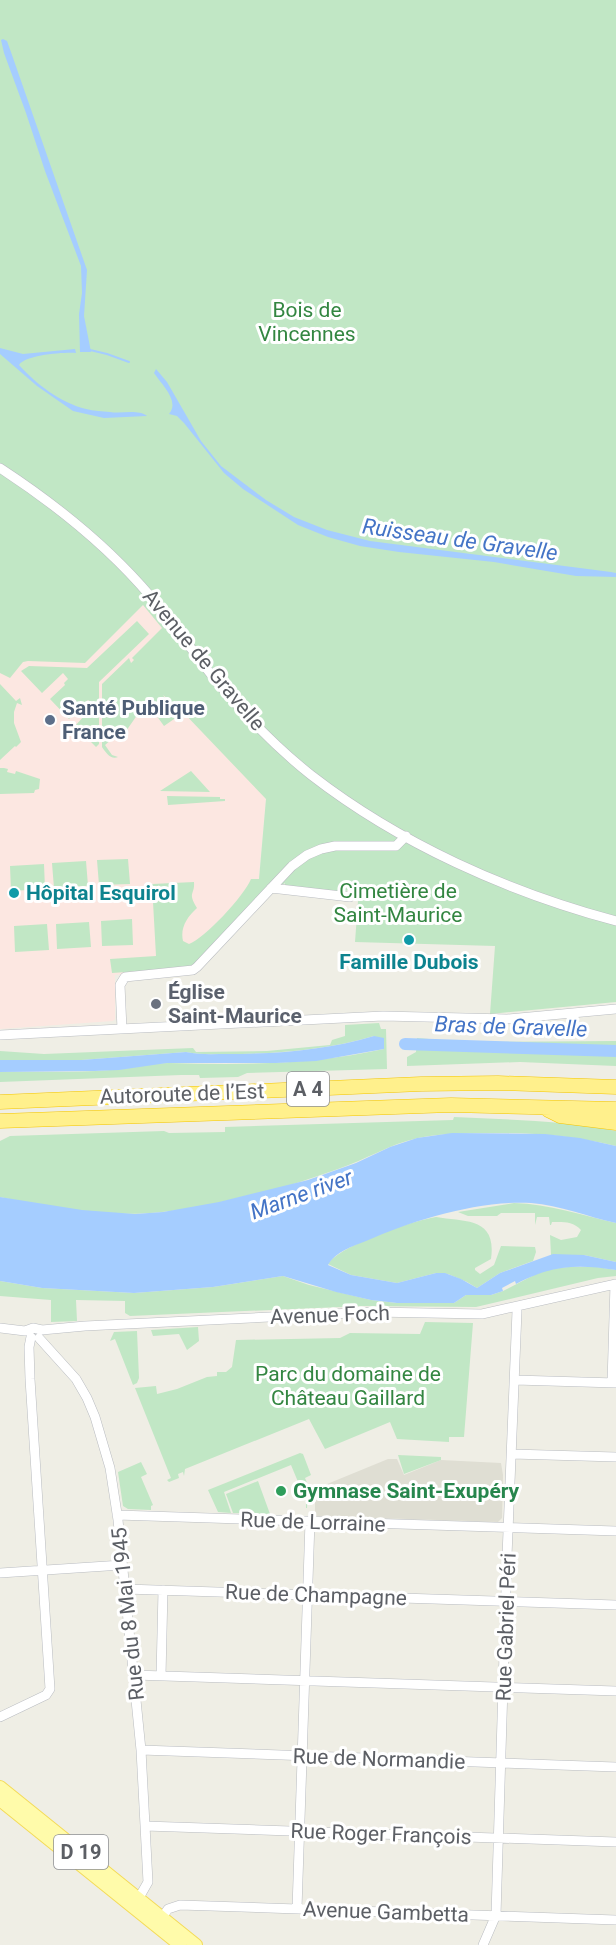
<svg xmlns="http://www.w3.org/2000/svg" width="616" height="1945" viewBox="0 0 616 1945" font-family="Roboto,sans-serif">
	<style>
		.education { fill: #dfded3 }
		.medical { fill: #fce7e1 }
		.green { fill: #c1e7c5 }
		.water { fill: #a5cdff }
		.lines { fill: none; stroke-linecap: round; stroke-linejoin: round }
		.stream { stroke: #a5cdff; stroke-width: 2 }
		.river { stroke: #a5cdff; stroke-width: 12 }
		.minor-casing { stroke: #b9bcc1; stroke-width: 10 }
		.major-casing { stroke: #f4db59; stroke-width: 14 }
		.highway-casing { stroke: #f4c500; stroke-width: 15 }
		.minor { stroke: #fff; stroke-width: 9 }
		.major { stroke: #fffbaa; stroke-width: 12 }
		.highway { stroke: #fff08c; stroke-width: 14 }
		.service-dot { fill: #5c6f8a; stroke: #fff; stroke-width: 2 }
		.culture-dot { fill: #0f9aa8; stroke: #fff; stroke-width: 2 }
		.worship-dot { fill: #6b7280; stroke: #fff; stroke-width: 2 }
		.leisure-dot { fill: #2e9e5b; stroke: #fff; stroke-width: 2 }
		.labels { text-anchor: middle; stroke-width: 6; stroke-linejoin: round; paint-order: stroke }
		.shield { fill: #fff; stroke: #8d8f93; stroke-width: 1.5 }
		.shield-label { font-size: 20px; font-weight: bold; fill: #5c5f65 }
		.park-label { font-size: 21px; fill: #338641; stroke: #fff }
		.street-label { font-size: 21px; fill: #5c5f65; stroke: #fff }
		.service-label { font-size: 21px; font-weight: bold; fill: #4e5e75; stroke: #fff; text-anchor: start }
		.culture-label { font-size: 21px; font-weight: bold; fill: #0d838f; stroke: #fff; text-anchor: start }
		.worship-label { font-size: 21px; font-weight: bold; fill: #5b616d; stroke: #fff; text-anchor: start }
		.leisure-label { font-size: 21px; font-weight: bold; fill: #27864d; stroke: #fff; text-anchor: start }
		.water-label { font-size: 22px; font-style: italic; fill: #4474c6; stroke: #fff }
	</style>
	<rect width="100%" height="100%" fill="#efeee5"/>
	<path class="education" d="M388 1459H397L404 1475 441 1460 501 1463 503 1475 502 1518 498 1522 315 1516V1489Z"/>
	<path class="medical" d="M0 519 108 633 143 605 163 628 266 799 257 896 189 968 115 975V1019L113 1021 0 1029Z"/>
	<path class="green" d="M0 0H616V1002L490 1014 495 946 355 942 358 901 356 891 349 889 343 893 285 886V883L281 886 273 885 197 967 112 973 110 959 156 956 152 884 194 882C195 895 187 892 197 908 187 917 180 928 183 941L189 944C205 938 244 896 251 879H259L266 799 181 710 163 695 177 717 164 726 156 715 161 706 149 698 124 734 119 733 105 745 112 755 118 757C111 760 106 753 102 747V684L129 658 131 663 134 660 132 658 162 628 143 605 85 663 28 661 23 662 10 678 0 673Z
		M137 621 149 634 99 682V744L96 747 75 726 94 705 88 700 69 719 50 699 65 685 64 683 68 679 63 673 42 693 21 671 29 666 87 668Z
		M0 684 16 701 20 698 22 705 17 703 14 712V723L21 742 16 747 15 746 0 760Z
		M4 768 8 769 7 772 15 774 16 771 40 779 39 789 35 790 34 793 0 794V768Z
		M191 771 210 792 160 791Z
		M167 796 220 797V799H225V801L168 805Z
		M128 859 130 884 99 885 97 860Z
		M86 861 88 886 54 888 52 863Z
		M44 864 45 889 11 891 10 866Z
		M132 919 133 945 102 946 101 921Z
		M89 922 91 947 57 949 56 924Z
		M47 924 49 950 15 952 14 926Z
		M379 1023 381 1029H386L387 1069 247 1073 238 1077 200 1078 199 1075H181L0 1082V1072C37 1071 73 1073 110 1070 130 1069 150 1063 169 1063 242 1065 312 1065 384 1049L374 1036C326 1050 277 1054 227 1054 214 1054 199 1055 186 1052L81 1060H0V1051L44 1054 193 1048 196 1052 267 1051 330 1045 332 1040 345 1036V1025Z
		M417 1038 465 1042 616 1041V1066L520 1062 407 1066V1057L416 1052Z
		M454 1117C508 1120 563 1120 616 1131V1146C572 1136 539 1133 495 1133 469 1133 444 1133 418 1138 390 1144 365 1160 338 1169 283 1189 220 1206 162 1212 108 1218 52 1208 0 1197V1141L10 1136 164 1131 169 1133 225 1132V1127L453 1120Z
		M514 1203C549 1204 582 1215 616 1223V1262L584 1255H551L550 1235 561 1240 577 1237 581 1230C573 1221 563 1222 552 1222L551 1225H550L549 1217H537L535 1225V1213H501L497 1216H468L458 1212Z
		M436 1217C465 1222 497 1217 491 1259L475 1268V1270L480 1274 494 1265 501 1246 535 1247 536 1252 533 1261 500 1273 477 1288 467 1282 448 1274 436 1273 397 1283 351 1275 328 1264C341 1245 411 1221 436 1217Z
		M568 1267H597L616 1270V1276L598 1278 476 1307 363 1306 130 1316 125 1313V1301L76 1300 77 1321 51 1322V1300L0 1296V1281L42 1288 134 1293 213 1287 283 1276 309 1285 371 1300 397 1303H454L466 1295H491L503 1291 536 1274 550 1269Z
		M425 1322 473 1323 464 1437H449V1442L397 1439 390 1422 325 1449 309 1419 185 1469 184 1476 183 1472 178 1474 179 1478 169 1482 167 1480 171 1478 135 1388 156 1386 157 1394 177 1389 207 1377 217 1376V1372H226L232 1367 236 1340 340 1338 350 1333 420 1334Z
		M198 1327 199 1341 187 1350 179 1334 153 1336 151 1330Z
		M137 1331 139 1378 137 1383 133 1385 115 1339 110 1341 114 1332Z
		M300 1453 303 1454 311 1475 305 1478 308 1485 307 1508H306V1501L291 1465 224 1492 231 1513 218 1512 208 1490Z
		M398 1455 441 1457V1460L404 1474Z
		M141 1462 147 1474 141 1477 153 1505 151 1506V1510L128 1509 123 1506 118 1472Z
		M258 1481 270 1514 233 1513 226 1494Z"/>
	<path class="water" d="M3 39 7 41 12 55 87 270 84 316 91 352H80L79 314 82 293 81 266 45 171 26 113 4 53 1 40Z
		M0 348 23 354 75 349 76 353C64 352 25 355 19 365 36 384 61 403 86 409 94 411 102 411 110 412 122 414 138 409 147 416L104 418 73 411 37 386 0 354Z
		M156 369 167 382 201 441 221 466 266 500 294 517 327 530 370 541 611 572 616 573V577L576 576 494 562 399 552 360 546 328 537 298 525 243 489 224 473 184 423 177 416 169 414C180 401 162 385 154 373Z
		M374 1036 384 1038V1049L316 1061 276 1063H167L119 1070 94 1071 0 1072V1060H81L186 1052C200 1055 214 1054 227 1054 277 1054 327 1050 374 1036Z
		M452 1133 545 1134 580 1138 616 1146V1223C588 1217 560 1205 531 1203 480 1200 413 1220 366 1241 353 1246 335 1252 328 1265L351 1275 397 1283 436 1273H445L461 1279 477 1288 500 1273 553 1254 584 1255 616 1262V1270C577 1264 552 1265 516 1284L515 1281 502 1288 503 1291 491 1295H466L454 1303H397L371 1300 336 1292 283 1276 213 1287 134 1293 42 1288 0 1281V1197L82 1210 135 1214 163 1212 219 1202 308 1180 356 1163 390 1147 417 1138Z"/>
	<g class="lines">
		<path class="stream" d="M90 350 107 354 129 362"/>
		<path class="river" d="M405 1044 616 1051"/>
		<g class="minor-casing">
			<path id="minor" d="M0 468C55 504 108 546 151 597 179 629 201 665 230 697 254 724 282 752 311 775 400 844 508 892 616 921
				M271 888 350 897
				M122 1029 120 985 125 977 193 970 197 967 292 866 307 855 321 849 335 846H396L406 836
				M0 1035 383 1016 507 1019 616 1009
				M0 1328 25 1331 33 1328 42 1330 85 1326 373 1312 482 1314 616 1284
				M39 1338 76 1379 87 1398 95 1417 110 1468 118 1520 141 1750 148 1882 136 1903
				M515 1380 616 1383
				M612 1383 615 1284
				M512 1454 616 1457
				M117 1515 616 1531
				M0 1573 122 1565
				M125 1589 616 1605
				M134 1675 616 1691
				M161 1676 163 1590
				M0 1717 46 1695 50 1689 30 1379 29 1347 31 1337
				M141 1750 616 1767
				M145 1826 616 1842
				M297 1909 310 1521
				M159 1922 168 1909 180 1905 616 1920
				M483 1945 496 1915 507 1556 517 1311 516 1307"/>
		</g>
		<g class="major-casing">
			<path id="major" d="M0 1787 196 1945
				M0 1800 180 1945"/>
		</g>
		<g class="highway-casing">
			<path id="highway" d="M0 1102 421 1084 498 1083 616 1087
				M548 1110 560 1116 616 1123
				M0 1121 451 1105 616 1109"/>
		</g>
		<use href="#minor" class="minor"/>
		<use href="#major" class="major"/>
		<use href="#highway" class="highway"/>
	</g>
	<circle class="service-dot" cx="50" cy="720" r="6"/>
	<g class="culture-dot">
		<circle cx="14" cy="893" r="6"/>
		<circle cx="409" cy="940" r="6"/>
	</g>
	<circle class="worship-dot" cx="156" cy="1004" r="6"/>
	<circle class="leisure-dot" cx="281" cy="1491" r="6"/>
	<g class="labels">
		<g class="shield">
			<rect x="287" y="1072" width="42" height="34" rx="4.5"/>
			<rect x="54" y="1835" width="54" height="34" rx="4.5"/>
		</g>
		<g class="shield-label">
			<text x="308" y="1096">A 4</text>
			<text x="81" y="1859">D 19</text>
		</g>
		<g class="park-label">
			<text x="307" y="317">Bois de<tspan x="307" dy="24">Vincennes</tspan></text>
			<text x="398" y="898">Cimetière de<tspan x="398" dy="24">Saint-Maurice</tspan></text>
			<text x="348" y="1381">Parc du domaine de<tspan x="348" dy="24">Château Gaillard</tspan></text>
		</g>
		<g class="street-label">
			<text transform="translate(204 660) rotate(50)" y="7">Avenue de Gravelle</text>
			<text transform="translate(182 1094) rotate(-2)" y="7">Autoroute de l’Est</text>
			<text transform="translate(330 1315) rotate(-2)" y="7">Avenue Foch</text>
			<text transform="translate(313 1522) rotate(2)" y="7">Rue de Lorraine</text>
			<text transform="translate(316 1595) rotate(2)" y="7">Rue de Champagne</text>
			<text transform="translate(128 1614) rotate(-96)" y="7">Rue du 8 Mai 1945</text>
			<text transform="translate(506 1627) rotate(-88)" y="7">Rue Gabriel Péri</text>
			<text transform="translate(379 1759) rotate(2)" y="7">Rue de Normandie</text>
			<text transform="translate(381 1834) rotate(2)" y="7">Rue Roger François</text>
			<text transform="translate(386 1912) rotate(2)" y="7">Avenue Gambetta</text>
		</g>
		<g class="service-label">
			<text x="62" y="715">Santé Publique<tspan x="62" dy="24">France</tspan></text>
		</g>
		<g class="culture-label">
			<text x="26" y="900">Hôpital Esquirol</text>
			<text x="409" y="969" text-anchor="middle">Famille Dubois</text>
		</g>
		<g class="worship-label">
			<text x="168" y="999">Église<tspan x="168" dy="24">Saint-Maurice</tspan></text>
		</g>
		<g class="leisure-label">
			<text x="293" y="1498">Gymnase Saint-Exupéry</text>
		</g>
		<g class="water-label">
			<text transform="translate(460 539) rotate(8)" y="8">Ruisseau de Gravelle</text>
			<text transform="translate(511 1026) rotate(2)" y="8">Bras de Gravelle</text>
			<text transform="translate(301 1194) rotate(-20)" y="8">Marne river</text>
		</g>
	</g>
</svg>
